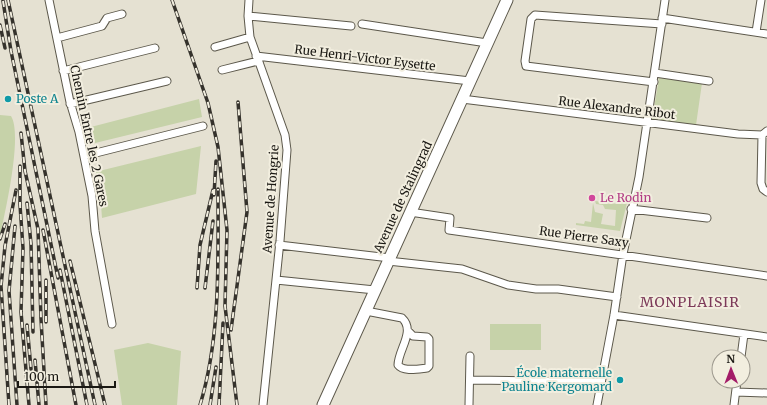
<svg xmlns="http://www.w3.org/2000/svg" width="767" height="405" viewBox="0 0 767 405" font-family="Merriweather,serif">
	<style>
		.green { fill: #c6d2a9 }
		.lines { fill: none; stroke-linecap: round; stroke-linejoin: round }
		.minor-casing { stroke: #5c584b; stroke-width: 9 }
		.secondary-casing { stroke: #5c584b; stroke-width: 13 }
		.minor { stroke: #fff; stroke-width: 7 }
		.secondary { stroke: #fff; stroke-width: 11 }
		.rail-casing { stroke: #35322c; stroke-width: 3.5 }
		.rail { stroke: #f2eedf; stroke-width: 2; stroke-dasharray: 6; stroke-linecap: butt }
		.culture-dot { fill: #0f9aa8; stroke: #f2eedf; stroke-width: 1.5 }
		.hotel-dot { fill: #d1479c; stroke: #f2eedf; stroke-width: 1.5 }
		.labels { text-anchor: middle; stroke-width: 4; stroke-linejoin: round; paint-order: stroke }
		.street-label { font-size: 12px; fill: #1a1813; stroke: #f2eedf }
		.culture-label { font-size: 12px; fill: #0d838f; stroke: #f2eedf; text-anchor: start }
		.hotel-label { font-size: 12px; fill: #b23c85; stroke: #f2eedf; text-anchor: start }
		.quarter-label { font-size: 14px; letter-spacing: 1px; fill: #7c3a59; stroke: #f2eedf }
	</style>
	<rect width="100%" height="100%" fill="#e5e1d2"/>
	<path class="green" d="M659 78 702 83 696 125 652 120Z
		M199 99 202 117 91 144 87 128Z
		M0 115 11 116C23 135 5 213 0 236Z
		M201 146 196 194 102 218 100 191 95 172Z
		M595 201 618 204 619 201 627 203 620 231 576 225V223L584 224 585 221 591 222 593 203 595 212 603 214 601 224 615 226 616 210 605 209 603 205 596 204Z
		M490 324H541V350H490Z
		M148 343 181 351 177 405H122L114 350Z"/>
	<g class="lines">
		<g class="minor-casing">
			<path id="minor" d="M49 0 70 102 79 132 92 196 95 231 112 324
				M249 0 248 16 250 37 285 135 287 150 280 241 263 405
				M248 16 351 26
				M662 18 767 34
				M362 24 487 43
				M756 32 761 0
				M57 38 102 26 107 18 122 14
				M215 47 250 37
				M256 56 470 81
				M222 70 258 61
				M63 71 155 48
				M655 73 709 81
				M654 82 526 66 525 61 531 19 535 15 662 24
				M462 99 738 134 762 135 767 131
				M70 104 167 81
				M762 135 761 183 763 189 767 192
				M84 156 203 126
				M631 209 707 218
				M410 212 450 218 449 230 767 276
				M279 245 390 258
				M388 261 462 269 508 285 536 289H558L617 297
				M276 280 375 290
				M366 311 402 318C416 331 398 350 398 365 403 372 418 369 427 368L429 366V339L427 337 413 336 408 331
				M614 315 767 337
				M741 357 744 334
				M470 380 600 382
				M736 392 767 393
				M469 405 470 356
				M597 405 614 315 623 254 639 177 665 0
				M734 405 737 381"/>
		</g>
		<g class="secondary-casing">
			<path id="secondary" d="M323 405 507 0"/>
		</g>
		<use href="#minor" class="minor"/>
		<use href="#secondary" class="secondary"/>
		<g class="rail-casing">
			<path id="rail" d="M8 0 95 405
				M172 0 208 103 218 147 227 230 225 306 237 405
				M3 1 11 51 58 278
				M0 25 5 48
				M21 133 25 171 38 229 41 319 46 405
				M20 166V205L23 248 21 312 29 405
				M214 195 216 161
				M27 203 31 244 33 332
				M15 226 9 291 17 405
				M43 230 76 405
				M0 239 5 224
				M70 261 105 405
				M60 270 87 405
				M46 280V322
				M197 288 200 245 213 190
				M205 288 213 221
				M27 325 31 369
				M231 330 247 212 238 102
				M35 360 39 405
				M9 405 1 286 5 246 16 190
				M200 405C221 336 218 260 218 189
				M210 405 216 367
				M219 405 223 323"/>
		</g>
		<use href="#rail" class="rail"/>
	</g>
	<g class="culture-dot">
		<circle cx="8" cy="99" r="4"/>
		<circle cx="620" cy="380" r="4"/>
	</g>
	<circle class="hotel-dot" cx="592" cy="198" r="4"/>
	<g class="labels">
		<g class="street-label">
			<text transform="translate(365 58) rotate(7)" y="4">Rue Henri-Victor Eysette</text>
			<text transform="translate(617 108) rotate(7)" y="4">Rue Alexandre Ribot</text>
			<text transform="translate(89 136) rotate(78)" y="4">Chemin Entre les 2 Gares</text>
			<text transform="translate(403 197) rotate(-65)" y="4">Avenue de Stalingrad</text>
			<text transform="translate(271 199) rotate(-86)" y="4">Avenue de Hongrie</text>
			<text transform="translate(584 237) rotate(8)" y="4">Rue Pierre Saxy</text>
		</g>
		<g class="culture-label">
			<text x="16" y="103">Poste A</text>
			<text x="612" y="377" text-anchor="end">École maternelle<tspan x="612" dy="14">Pauline Kergomard</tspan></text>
		</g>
		<g class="hotel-label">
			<text x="600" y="202">Le Rodin</text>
		</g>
		<g class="quarter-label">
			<text x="690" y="307">MONPLAISIR</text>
		</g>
	</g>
	<g transform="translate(731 369) rotate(359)"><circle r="19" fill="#f2eedf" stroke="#9c988d"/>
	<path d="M0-3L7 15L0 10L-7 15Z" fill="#a31c68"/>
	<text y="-6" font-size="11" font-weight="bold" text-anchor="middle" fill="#1a1813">N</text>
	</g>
	<path d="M18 381v6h97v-6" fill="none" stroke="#1a1813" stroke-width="2"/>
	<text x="24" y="381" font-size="12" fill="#1a1813" stroke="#f2eedf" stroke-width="3" paint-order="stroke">100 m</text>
</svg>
